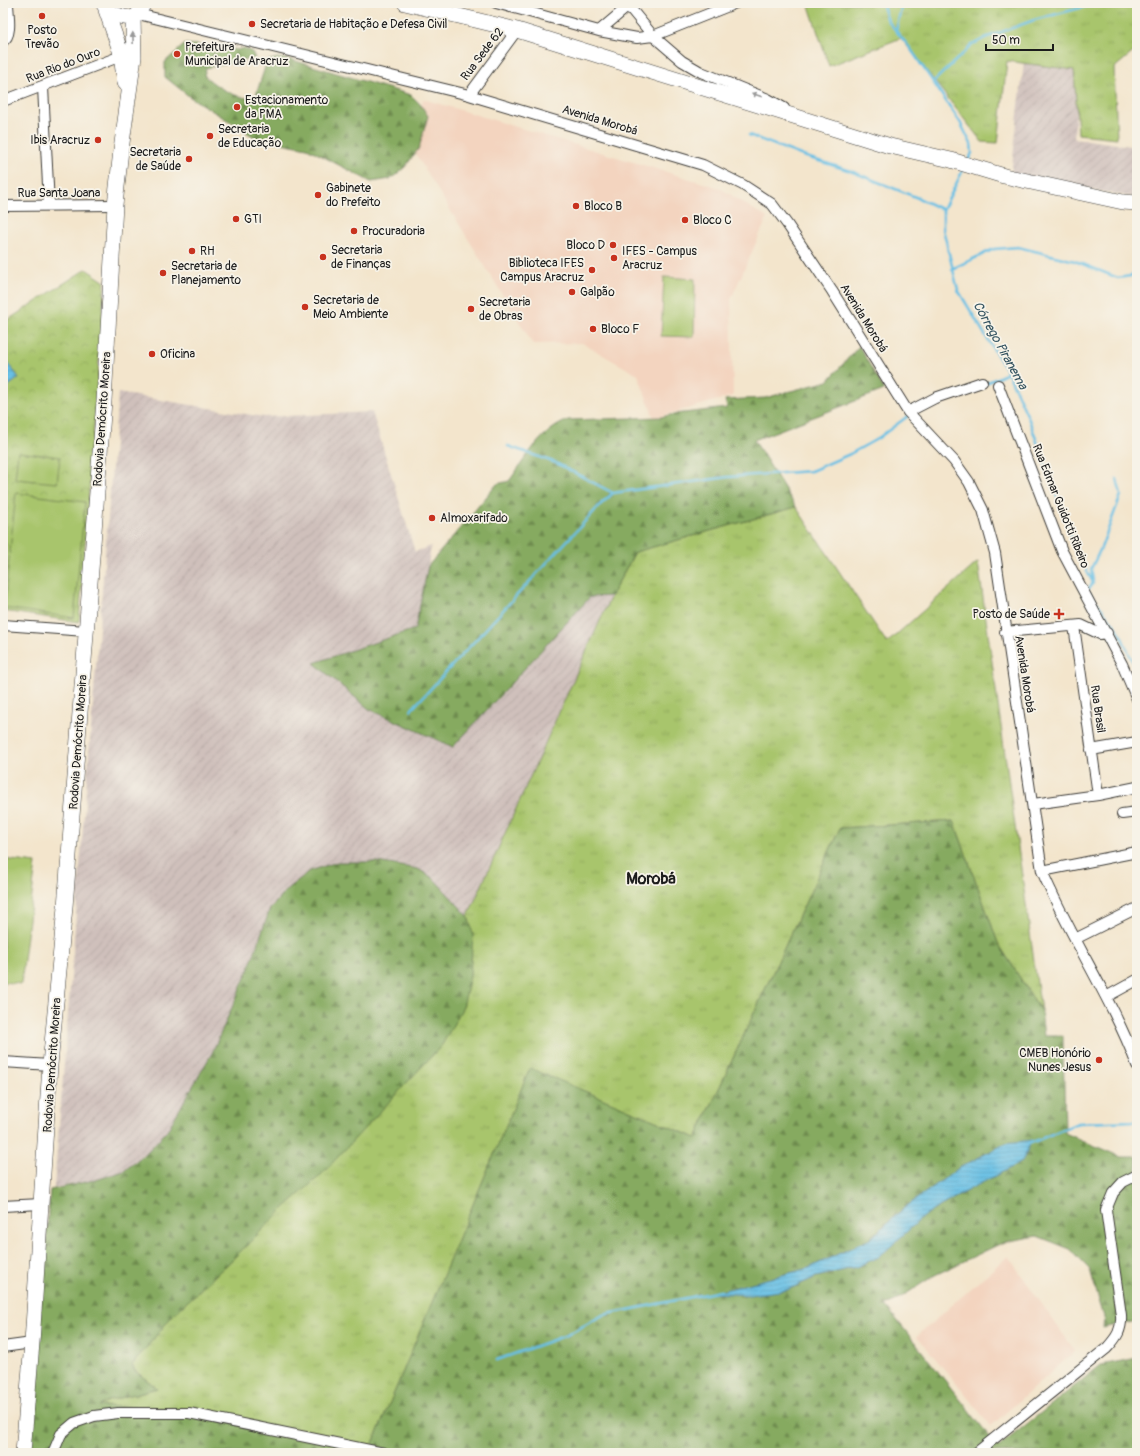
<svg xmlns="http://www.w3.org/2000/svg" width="1140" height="1456" viewBox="0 0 1140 1456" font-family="Pangolin,sans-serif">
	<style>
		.built { fill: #f3d4bf }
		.industrial { fill: url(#industrial-furrows) }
		.grass { fill: url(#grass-tufts); stroke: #627044 }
		.forest { fill: url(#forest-firs); stroke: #51633e; fill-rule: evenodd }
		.park { fill: url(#park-crowns); stroke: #627044 }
		.garden { fill: #a8c56c; stroke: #627044 }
		.water { fill: url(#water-rules); stroke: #426e80 }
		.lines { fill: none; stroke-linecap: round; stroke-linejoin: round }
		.stream { stroke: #67c0e5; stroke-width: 2.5 }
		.street-casing { stroke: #3c3a36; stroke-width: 12 }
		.secondary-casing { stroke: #3c3a36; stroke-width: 16 }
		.street { stroke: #fff; stroke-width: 10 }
		.secondary { stroke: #fff; stroke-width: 15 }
		.oneway { fill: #999 }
		.poi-dot { fill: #c8321e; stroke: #f7f3e8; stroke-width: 1.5 }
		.labels { text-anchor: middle; stroke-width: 3.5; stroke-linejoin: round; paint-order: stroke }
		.poi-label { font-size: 12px; fill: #1c1c1c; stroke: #f7f3e8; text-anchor: start }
		.street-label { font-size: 12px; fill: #1c1c1c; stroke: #f7f3e8 }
		.water-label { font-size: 13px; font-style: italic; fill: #365562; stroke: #f7f3e8 }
		.district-label { font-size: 16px; font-weight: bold; fill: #1c1c1c; stroke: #f7f3e8 }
	</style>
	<defs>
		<pattern id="industrial-furrows" width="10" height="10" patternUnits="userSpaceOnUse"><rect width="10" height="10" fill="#cfc0bb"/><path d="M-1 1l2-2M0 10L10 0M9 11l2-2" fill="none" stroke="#b1a4a0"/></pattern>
		<pattern id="grass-tufts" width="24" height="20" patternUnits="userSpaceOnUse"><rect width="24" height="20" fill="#a8c56c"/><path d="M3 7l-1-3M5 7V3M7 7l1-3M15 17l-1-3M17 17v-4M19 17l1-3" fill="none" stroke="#90a95d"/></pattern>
		<pattern id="forest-firs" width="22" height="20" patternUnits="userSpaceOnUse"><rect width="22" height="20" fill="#86aa60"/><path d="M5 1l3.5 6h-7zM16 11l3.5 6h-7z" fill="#6d8a4e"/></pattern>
		<pattern id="park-crowns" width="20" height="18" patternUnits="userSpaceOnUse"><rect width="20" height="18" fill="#a8c56c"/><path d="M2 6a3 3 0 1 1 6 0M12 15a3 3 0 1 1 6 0" fill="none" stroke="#90a95d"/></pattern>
		<pattern id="water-rules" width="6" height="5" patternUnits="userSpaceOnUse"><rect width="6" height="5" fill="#67c0e5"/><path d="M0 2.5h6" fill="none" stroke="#59a4c4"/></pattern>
	</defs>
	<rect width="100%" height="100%" fill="#f7f3e8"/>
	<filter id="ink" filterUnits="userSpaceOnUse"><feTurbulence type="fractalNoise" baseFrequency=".025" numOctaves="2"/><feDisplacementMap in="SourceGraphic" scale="8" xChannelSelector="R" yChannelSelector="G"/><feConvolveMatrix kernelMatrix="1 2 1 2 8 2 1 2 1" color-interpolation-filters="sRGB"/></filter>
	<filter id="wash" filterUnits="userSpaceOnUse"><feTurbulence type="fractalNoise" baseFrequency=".012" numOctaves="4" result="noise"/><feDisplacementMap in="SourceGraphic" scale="16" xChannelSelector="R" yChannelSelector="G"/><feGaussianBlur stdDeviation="0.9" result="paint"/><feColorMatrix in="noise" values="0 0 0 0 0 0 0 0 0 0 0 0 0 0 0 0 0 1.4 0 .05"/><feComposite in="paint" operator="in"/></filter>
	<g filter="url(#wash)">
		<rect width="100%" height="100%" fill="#f3e5cc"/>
		<path class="built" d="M423 99 720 188 767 218 731 299 733 396 654 418 638 375 582 343 533 344 415 153Z
			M1008 1256 1075 1351 991 1426 917 1336Z"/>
		<path class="industrial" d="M1024 62 1079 67 1074 138 1137 147V198L1011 175Z
			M118 393 264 417 372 412 415 552 431 546 428 566 415 629 314 663 453 747 590 597 611 596 468 916 433 879 270 909 248 971 212 1053 167 1131 147 1152 124 1171 99 1179 54 1188Z"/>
		<path class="grass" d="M808 3H1137V49L1114 68 1117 138 1078 134 1074 70 1007 61 998 143 982 142 901 38 829 66Z
			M796 507 887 643 978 562 1041 1011 998 943 954 821 840 828 696 1138 530 1069 371 1448 98 1406 108 1401 157 1388 135 1371 132 1365 173 1315 236 1256 442 1045 473 934 468 916 611 596 635 552Z"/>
		<path class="forest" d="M185 44 209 46 217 45 237 50 244 48 252 52 255 58 206 68 204 75C216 87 238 100 255 98L267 61 277 58 292 60 411 95 421 105 428 116 419 148 405 167 391 179 371 182 307 148 256 138 190 97 165 77V62Z
			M859 346 884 390 754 440 796 507 635 552 611 596 590 597 453 747 369 709 314 663 415 629 428 566 497 484 509 481C527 457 539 432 568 420L661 417 675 414 727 408 725 400 765 398 828 381Z
			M954 821 998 943 1041 1011 1044 1036H1063L1065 1133 1121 1157H1137V1321L1103 1328 1104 1317 1090 1270 1070 1249 1037 1236 1004 1242 935 1275 895 1301 885 1305 998 1447 1101 1365 1137 1358V1453H29L50 1190 99 1179 124 1171 147 1152 167 1131 212 1053 248 971 270 909 288 888 310 871 337 862H377L418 869 433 878 468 916 473 934 470 976 463 1007 442 1045 322 1174 285 1207 236 1256 173 1315 132 1365 135 1371 157 1388 108 1401 99 1406 190 1409 371 1448 530 1068 696 1138 840 828ZM1006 1143 970 1189 925 1215 856 1267 816 1277 787 1290 715 1293 809 1268 870 1239 903 1209 959 1168Z"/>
		<path class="park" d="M86 269 105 282 79 622 3 611V323Z"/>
		<path class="garden" d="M664 277 695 279 694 337 661 336Z
			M18 452 60 457 57 483 15 479Z
			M16 493 85 502 74 618 4 608Z
			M3 859 36 863 21 984 3 982Z"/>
		<path class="water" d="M7 362 19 378 3 390V365Z
			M1032 1140 1022 1162 970 1189 925 1215 879 1257 856 1267 816 1277 787 1290 750 1295 713 1293 809 1268 870 1239 903 1209 959 1168 1006 1143Z"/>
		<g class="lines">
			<path class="stream" d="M882 3 888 21 910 48 960 122 971 144 972 153 968 161
				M896 31 902 3
				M933 82 972 45 985 38 1034 20 1099 3
				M749 135 803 156 848 170 918 198 943 210
				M964 168 943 210V229L958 290 1008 373 1028 417 1078 554 1093 583
				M952 269 994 249 1018 247 1075 261 1118 278 1137 275
				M984 384 1008 373
				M508 446 556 463 613 493
				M1093 580 1091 569 1101 548 1121 495 1117 479
				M1093 583 1087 590 1118 629 1137 671
				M411 710 601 504 613 493 728 477 811 471 850 454 877 439 908 416
				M1026 1145 1078 1123 1137 1121
				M497 1360 567 1335 603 1315 721 1291"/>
		</g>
	</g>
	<g filter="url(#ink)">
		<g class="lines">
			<g class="street-casing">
				<path id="street" d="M496 3 599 31 637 38 653 36 736 3
					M626 3 653 36 682 61 701 72 768 99 784 108
					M138 14 469 95 703 165 743 185 772 204 787 224 832 291 908 412 954 461 969 482 983 510 995 553 1042 871C1070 937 1111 997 1137 1065
					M599 31 632 3
					M3 41C13 35 8 13 8 3
					M43 87 49 205
					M469 95 517 30
					M3 101 121 56 127 57
					M3 206 115 205
					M998 385 1062 551 1122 664 1137 699
					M908 412 935 398 982 382
					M3 625 86 631
					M1074 626 1098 795
					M1005 632 1081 625 1100 634 1107 633
					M1091 750 1137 742
					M1033 804 1098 795 1137 787
					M1122 814 1137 812
					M1042 871 1137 852
					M1075 939 1137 908
					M1106 997 1137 980
					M3 1062 50 1065
					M3 1206 41 1204
					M3 1347 32 1343
					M53 1453 61 1434 74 1423 94 1416 118 1413H189L384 1453
					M976 1453 1107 1348C1117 1337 1122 1330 1121 1315L1106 1210 1113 1193 1123 1182 1137 1175"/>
			</g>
			<g class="secondary-casing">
				<path id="secondary" d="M405 3 517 30 890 146 951 160 1004 176 1123 202 1137 203
					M104 5C110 15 122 17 133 18L138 14 144 3
					M106 10 120 50 125 83
					M23 1453 32 1343 50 1065 65 907 104 401 115 205 121 150 134 57 133 18"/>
			</g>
			<use href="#street" class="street"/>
			<use href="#secondary" class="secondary"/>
		</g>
		<defs><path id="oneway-solid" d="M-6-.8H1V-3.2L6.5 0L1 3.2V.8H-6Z"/></defs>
		<g class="oneway">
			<use href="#oneway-solid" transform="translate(133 38) rotate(-92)"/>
			<use href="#oneway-solid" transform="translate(757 95) rotate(-160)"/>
		</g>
	</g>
	<g class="poi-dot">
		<circle cx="42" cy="16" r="4"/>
		<circle cx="252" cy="24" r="4"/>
		<circle cx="177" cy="54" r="4"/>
		<circle cx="237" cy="107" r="4"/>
		<circle cx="210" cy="136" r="4"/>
		<circle cx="98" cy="140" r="4"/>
		<circle cx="189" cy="159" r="4"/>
		<circle cx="318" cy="195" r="4"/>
		<circle cx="576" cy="206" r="4"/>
		<circle cx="236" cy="219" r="4"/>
		<circle cx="685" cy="220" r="4"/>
		<circle cx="354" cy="231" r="4"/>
		<circle cx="613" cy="245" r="4"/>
		<circle cx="192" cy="251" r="4"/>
		<circle cx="323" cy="257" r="4"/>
		<circle cx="614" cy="258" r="4"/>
		<circle cx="592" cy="270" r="4"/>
		<circle cx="163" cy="273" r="4"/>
		<circle cx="572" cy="292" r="4"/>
		<circle cx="305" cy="307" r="4"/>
		<circle cx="471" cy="309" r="4"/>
		<circle cx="593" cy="329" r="4"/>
		<circle cx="152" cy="354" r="4"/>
		<circle cx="432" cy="518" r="4"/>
		<path d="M1057 608h4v4h4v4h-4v4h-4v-4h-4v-4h4z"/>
		<circle cx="1099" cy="1060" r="4"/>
	</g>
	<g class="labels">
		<g class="poi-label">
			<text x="260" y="28">Secretaria de Habitação e Defesa Civil</text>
			<text x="42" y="34" text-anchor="middle">Posto<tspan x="42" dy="14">Trevão</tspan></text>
			<text x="185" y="51">Prefeitura<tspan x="185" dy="14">Municipal de Aracruz</tspan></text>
			<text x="245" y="104">Estacionamento<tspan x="245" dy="14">da PMA</tspan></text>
			<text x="218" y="133">Secretaria<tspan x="218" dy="14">de Educação</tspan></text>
			<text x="90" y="144" text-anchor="end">Ibis Aracruz</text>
			<text x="181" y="156" text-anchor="end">Secretaria<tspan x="181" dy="14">de Saúde</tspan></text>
			<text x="326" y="192">Gabinete<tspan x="326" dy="14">do Prefeito</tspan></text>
			<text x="584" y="210">Bloco B</text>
			<text x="244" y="223">GTI</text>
			<text x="693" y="224">Bloco C</text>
			<text x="362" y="235">Procuradoria</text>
			<text x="605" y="249" text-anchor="end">Bloco D</text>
			<text x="331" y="254">Secretaria<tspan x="331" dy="14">de Finanças</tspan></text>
			<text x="200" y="255">RH</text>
			<text x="622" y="255">IFES - Campus<tspan x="622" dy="14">Aracruz</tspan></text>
			<text x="584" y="267" text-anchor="end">Biblioteca IFES<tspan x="584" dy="14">Campus Aracruz</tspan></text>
			<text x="171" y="270">Secretaria de<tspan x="171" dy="14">Planejamento</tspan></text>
			<text x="580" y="296">Galpão</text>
			<text x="313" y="304">Secretaria de<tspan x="313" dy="14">Meio Ambiente</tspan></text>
			<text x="479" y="306">Secretaria<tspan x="479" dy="14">de Obras</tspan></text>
			<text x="601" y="333">Bloco F</text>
			<text x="160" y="358">Oficina</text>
			<text x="440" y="522">Almoxarifado</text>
			<text x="1050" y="618" text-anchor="end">Posto de Saúde</text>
			<text x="1091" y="1057" text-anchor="end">CMEB Honório<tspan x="1091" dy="14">Nunes Jesus</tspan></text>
		</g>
		<g class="street-label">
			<text transform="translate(482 54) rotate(-53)" y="4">Rua Sede 62</text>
			<text transform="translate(63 65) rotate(-21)" y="4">Rua Rio do Ouro</text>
			<text transform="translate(600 120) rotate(17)" y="4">Avenida Morobá</text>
			<text x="59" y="197">Rua Santa Joana</text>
			<text transform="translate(864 318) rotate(58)" y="4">Avenida Morobá</text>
			<text transform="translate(102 419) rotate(-86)" y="4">Rodovia Demócrito Moreira</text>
			<text transform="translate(1061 506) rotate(68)" y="4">Rua Edmar Guidotti Ribeiro</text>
			<text transform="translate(1025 674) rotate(81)" y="4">Avenida Morobá</text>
			<text transform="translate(1098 709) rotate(82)" y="4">Rua Brasil</text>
			<text transform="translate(78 742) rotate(-86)" y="4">Rodovia Demócrito Moreira</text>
			<text transform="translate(52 1065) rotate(-86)" y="4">Rodovia Demócrito Moreira</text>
		</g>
		<g class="water-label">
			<text transform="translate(1001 345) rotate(61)" y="5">Córrego Piranema</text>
		</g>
		<g class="district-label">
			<text x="651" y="884">Morobá</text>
		</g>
	</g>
	<rect width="1140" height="1456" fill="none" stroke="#f7f3e8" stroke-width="16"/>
	<path d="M986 44v6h67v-6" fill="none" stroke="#1c1c1c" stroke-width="2"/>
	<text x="992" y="44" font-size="12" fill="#1c1c1c" stroke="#f7f3e8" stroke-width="3" paint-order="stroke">50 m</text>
</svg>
